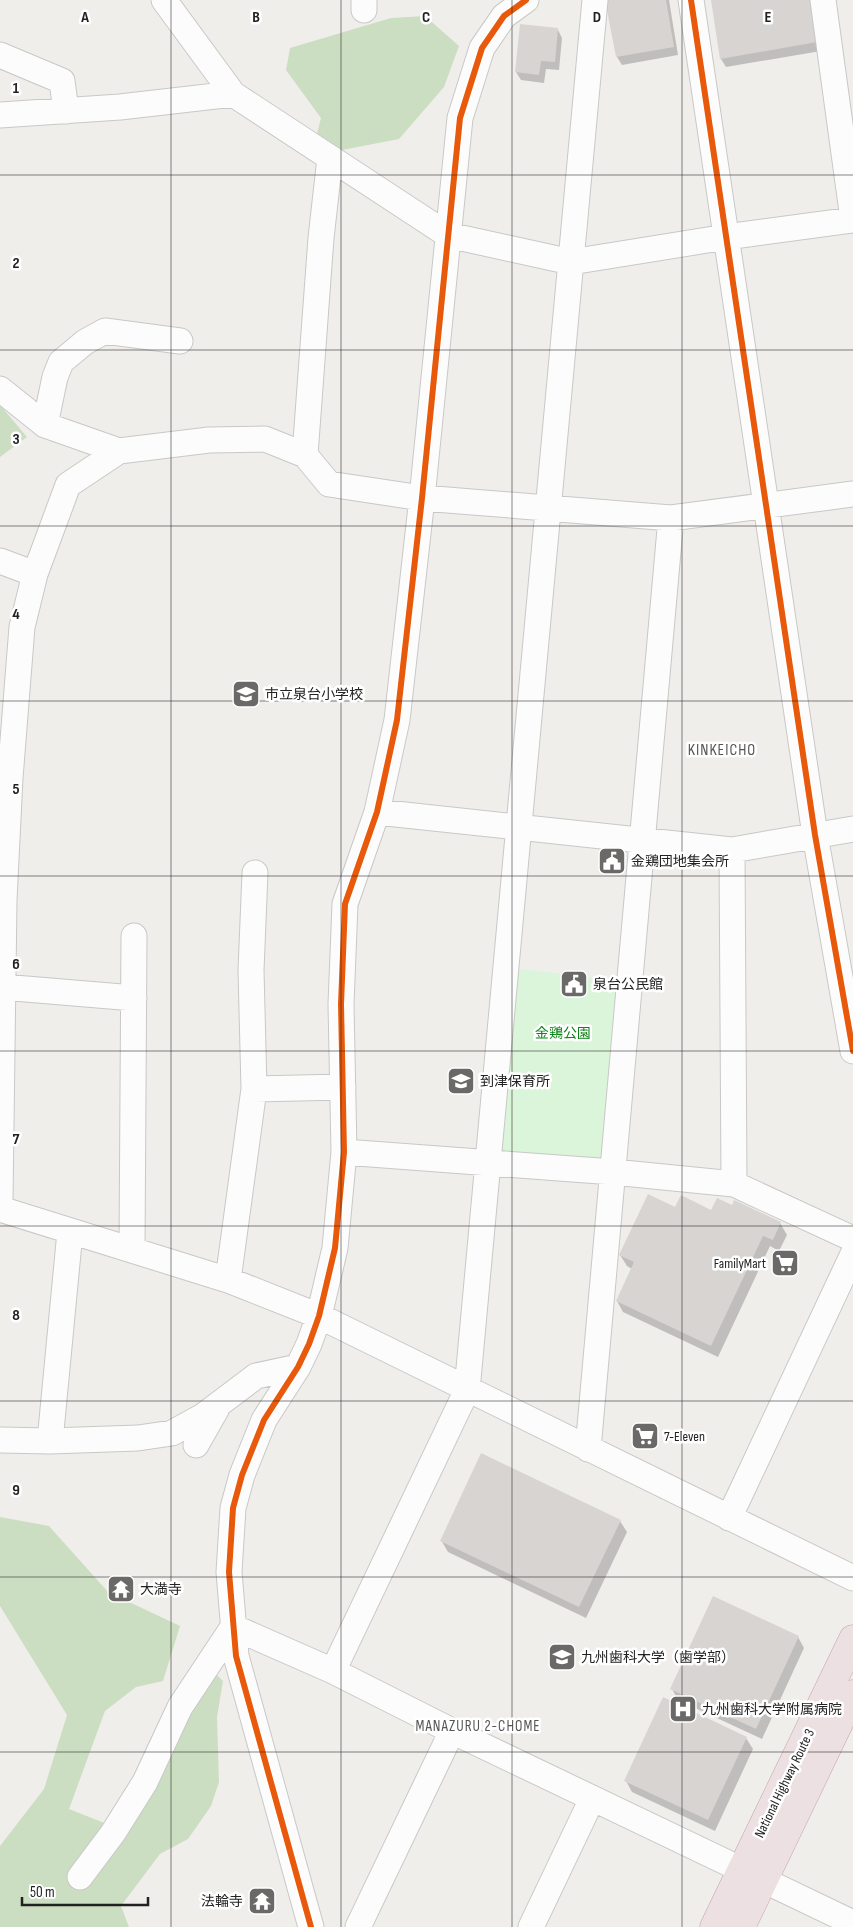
<svg xmlns="http://www.w3.org/2000/svg" width="853" height="1927" viewBox="0 0 853 1927" font-family="'Sofia Sans Condensed','Noto Sans JP',sans-serif">
	<style>
		.forest { fill: #cbdec1 }
		.park { fill: #daf5da }
		.shadow { fill: #0003 }
		.building { fill: #d7d4d2 }
		.lines { fill: none; stroke-linecap: round; stroke-linejoin: round }
		.minor-casing { stroke: #c9c8c7; stroke-width: 27 }
		.highway-casing { stroke: #c5a2ac; stroke-width: 29 }
		.minor { stroke: #fdfcfc; stroke-width: 25 }
		.highway { stroke: #ece0e2; stroke-width: 28 }
		.cycleway-casing { stroke: #fff; stroke-width: 9 }
		.cycleway { stroke: #e8590c; stroke-width: 6 }
		.grid { fill: none; stroke: #222; stroke-width: 1; stroke-opacity: 0.55 }
		.labels { text-anchor: middle; stroke-width: 5; stroke-linejoin: round; paint-order: stroke }
		.poi-label { font-size: 14px; fill: #222; stroke: #fff; text-anchor: start }
		.park-label { font-size: 14px; fill: #0c8416; stroke: #fff }
		.street-label { font-size: 14px; fill: #222; stroke: #fff }
		.neighbourhood-label { font-size: 15px; letter-spacing: 1px; fill: #555; stroke: #fff }
		.quarter-label { font-size: 16px; letter-spacing: 1px; fill: #555; stroke: #fff }
		.grid-label { font-size: 16px; text-anchor: middle; font-weight: bold; fill: #222; stroke: #fff; stroke-width: 5; stroke-linejoin: round; paint-order: stroke }
	</style>
	<rect width="100%" height="100%" fill="#f0eeeb"/>
	<path class="forest" d="M425 16 459 46 444 87 399 139 342 150 316 137 321 118 286 70 290 48 391 18Z
		M0 405 27 437 0 457Z
		M0 1517 49 1526 108 1592 180 1626 163 1681 136 1687 105 1711 69 1809 127 1832 213 1671 223 1681 217 1717 219 1782 211 1806 188 1839 160 1854 121 1906 129 1927H0V1846L44 1789 67 1715 0 1606Z"/>
	<path class="park" d="M513 968 622 981 605 1164 498 1154Z"/>
	<path class="shadow" d="M607 0H669L678 55 622 65 617 57Z
		M712 0H813L821 51 726 67 721 59Z
		M558 30 562 38 559 70 546 69 544 83 521 80 516 72Z
		M733 1207 780 1223 787 1235 779 1251 770 1246 718 1357 623 1312 617 1301 632 1269 627 1266 620 1255 676 1208 712 1212Z
		M620 1521 627 1532 586 1618 448 1552 441 1540Z
		M798 1637 804 1648 762 1739 678 1700 672 1689Z
		M746 1738 753 1749 715 1831 632 1792 626 1781Z"/>
	<path class="building" d="M605 0H666L674 47 616 57Z
		M711 0H811L817 42 720 59Z
		M520 24 558 28 555 62 541 61 539 75 515 72Z
		M648 1194 675 1207 681 1195 711 1210 717 1198 732 1205 734 1200 781 1222 773 1240 763 1236 711 1346 616 1301 634 1262 619 1255Z
		M481 1453 621 1520 579 1607 440 1541Z
		M713 1596 799 1636 756 1729 670 1689Z
		M663 1697 747 1737 708 1820 624 1781Z"/>
	<g class="lines">
		<g class="minor-casing">
			<path id="minor" d="M164 0 233 94 448 235 571 262 726 237 853 220
				M691 0 815 835 853 1051
				M823 0 853 219
				M364 10V0
				M0 55 62 81 66 111
				M0 115 120 107 233 94
				M0 389 45 425 119 451 209 440 265 439 305 455 329 484 422 498 671 518 853 494
				M45 425 55 377 61 362 85 342 105 331 180 341
				M305 455 321 238 330 158
				M0 561 35 574
				M377 812 732 850 853 829
				M732 850 734 1184
				M2 987 134 998
				M254 1089 343 1087
				M344 1152 613 1172 734 1184 853 1239
				M0 1201 4 900 10 778 22 627 35 574 68 485 119 451
				M0 1209 228 1280 319 1316 853 1578
				M132 1250 134 936
				M228 1280 254 1089 251 970 255 873
				M0 1440 50 1441 70 1232
				M50 1441 138 1438 172 1433 203 1416 256 1376 298 1367
				M196 1445 217 1408
				M588 1449 671 518
				M729 1518 853 1254
				M233 1627 333 1671 452 1731 853 1923
				M333 1671 467 1390 595 0
				M80 1877 113 1833 145 1782 180 1707 233 1627
				M311 1927 236 1656 229 1572 233 1508 242 1475 264 1420 298 1367 309 1344 319 1316 335 1248 344 1152 341 1004 345 904 377 812 397 720 422 498 460 118 482 48 504 16 526 0
				M358 1927 452 1731
				M531 1927 592 1799"/>
		</g>
		<g class="highway-casing">
			<path id="highway" d="M714 1927 853 1639
				M741 1927 853 1694"/>
		</g>
		<use href="#minor" class="minor"/>
		<use href="#highway" class="highway"/>
		<g class="cycleway-casing">
			<path id="cycleway" d="M691 0 815 835 853 1051
				M311 1927 236 1656 229 1572 233 1508 242 1475 264 1420 298 1367 309 1344 319 1316 335 1248 344 1152 341 1004 345 904 377 812 397 720 422 498 460 118 482 48 504 16 526 0"/>
		</g>
		<use href="#cycleway" class="cycleway"/>
	</g>
	<path class="grid" d="M171 0V1927M341 0V1927M512 0V1927M682 0V1927M0 175H853M0 350H853M0 526H853M0 701H853M0 876H853M0 1051H853M0 1226H853M0 1401H853M0 1577H853M0 1752H853"/>
	<defs>
		<g id="school-square" transform="scale(1.4375)"><rect x="-9" y="-9" width="18" height="18" rx="4" fill="#6a6968" stroke="#fff"/><path d="M0-5L7-2L0 1L-7-2ZM-4 1L0 2.5L4 1V4Q0 6-4 4Z" fill="#fff"/></g>
		<g id="civic-square" transform="scale(1.4375)"><rect x="-9" y="-9" width="18" height="18" rx="4" fill="#6a6968" stroke="#fff"/><path d="M-.6-6.5H3V-4.5H.6V-3L4-1V1h2V6H-6V1h2V-1L-.6-3ZM-1.2 2.5V6h2.4V2.5Z" fill="#fff"/></g>
		<g id="supermarket-square" transform="scale(1.4375)"><rect x="-9" y="-9" width="18" height="18" rx="4" fill="#6a6968" stroke="#fff"/><path d="M-6-5.5h2.5l.6 2H6L4.5 2H-2.5L-4.4-4H-6ZM-1.5 3.2a1.3 1.3 0 1 0 .1 0ZM3 3.2a1.3 1.3 0 1 0 .1 0Z" fill="#fff"/></g>
		<g id="temple-square" transform="scale(1.4375)"><rect x="-9" y="-9" width="18" height="18" rx="4" fill="#6a6968" stroke="#fff"/><path d="M0-6L5-2H3V0L6.5 2.5H4V6H1.5V3h-3V6H-4V2.5H-6.5L-3 0V-2H-5Z" fill="#fff"/></g>
		<g id="university-square" transform="scale(1.4375)"><rect x="-9" y="-9" width="18" height="18" rx="4" fill="#6a6968" stroke="#fff"/><path d="M0-5L7-2L0 1L-7-2ZM-4 1L0 2.5L4 1V4Q0 6-4 4Z" fill="#fff"/></g>
		<g id="hospital-square" transform="scale(1.4375)"><rect x="-9" y="-9" width="18" height="18" rx="4" fill="#6a6968" stroke="#fff"/><path d="M-5-5h3v3.5h4V-5h3V5h-3V1.5h-4V5h-3Z" fill="#fff"/></g>
	</defs>
	<g fill-rule="evenodd">
		<use href="#school-square" x="246" y="694"/>
		<use href="#civic-square" x="612" y="861"/>
		<use href="#civic-square" x="574" y="984"/>
		<use href="#school-square" x="461" y="1081"/>
		<use href="#supermarket-square" x="785" y="1263"/>
		<use href="#supermarket-square" x="645" y="1436"/>
		<use href="#temple-square" x="121" y="1589"/>
		<use href="#university-square" x="562" y="1657"/>
		<use href="#hospital-square" x="683" y="1709"/>
		<use href="#temple-square" x="262" y="1901"/>
	</g>
	<g class="labels">
		<g class="poi-label">
			<text x="265" y="699">市立泉台小学校</text>
			<text x="631" y="866">金鶏団地集会所</text>
			<text x="593" y="989">泉台公民館</text>
			<text x="480" y="1086">到津保育所</text>
			<text x="766" y="1268" text-anchor="end">FamilyMart</text>
			<text x="664" y="1441">7-Eleven</text>
			<text x="140" y="1594">大満寺</text>
			<text x="581" y="1662">九州歯科大学（歯学部）</text>
			<text x="702" y="1714">九州歯科大学附属病院</text>
			<text x="243" y="1906" text-anchor="end">法輪寺</text>
		</g>
		<g class="park-label">
			<text x="563" y="1038">金鶏公園</text>
		</g>
		<g class="street-label">
			<text transform="translate(784 1783) rotate(-64)" y="5">National Highway Route 3</text>
		</g>
		<g class="neighbourhood-label">
			<text x="478" y="1731">MANAZURU 2-CHOME</text>
		</g>
		<g class="quarter-label">
			<text x="722" y="755">KINKEICHO</text>
		</g>
	</g>
	<g class="grid-label">
		<text x="85" y="22">A</text>
		<text x="256" y="22">B</text>
		<text x="426" y="22">C</text>
		<text x="597" y="22">D</text>
		<text x="768" y="22">E</text>
		<text x="16" y="93">1</text>
		<text x="16" y="268">2</text>
		<text x="16" y="444">3</text>
		<text x="16" y="619">4</text>
		<text x="16" y="794">5</text>
		<text x="16" y="969">6</text>
		<text x="16" y="1144">7</text>
		<text x="16" y="1320">8</text>
		<text x="16" y="1495">9</text>
	</g>
	<path d="M22 1897v8h126v-8" fill="none" stroke="#222222" stroke-width="2.5"/>
	<text x="30" y="1897" font-size="15" fill="#222222" stroke="#ffffff" stroke-width="4" paint-order="stroke">50 m</text>
</svg>
